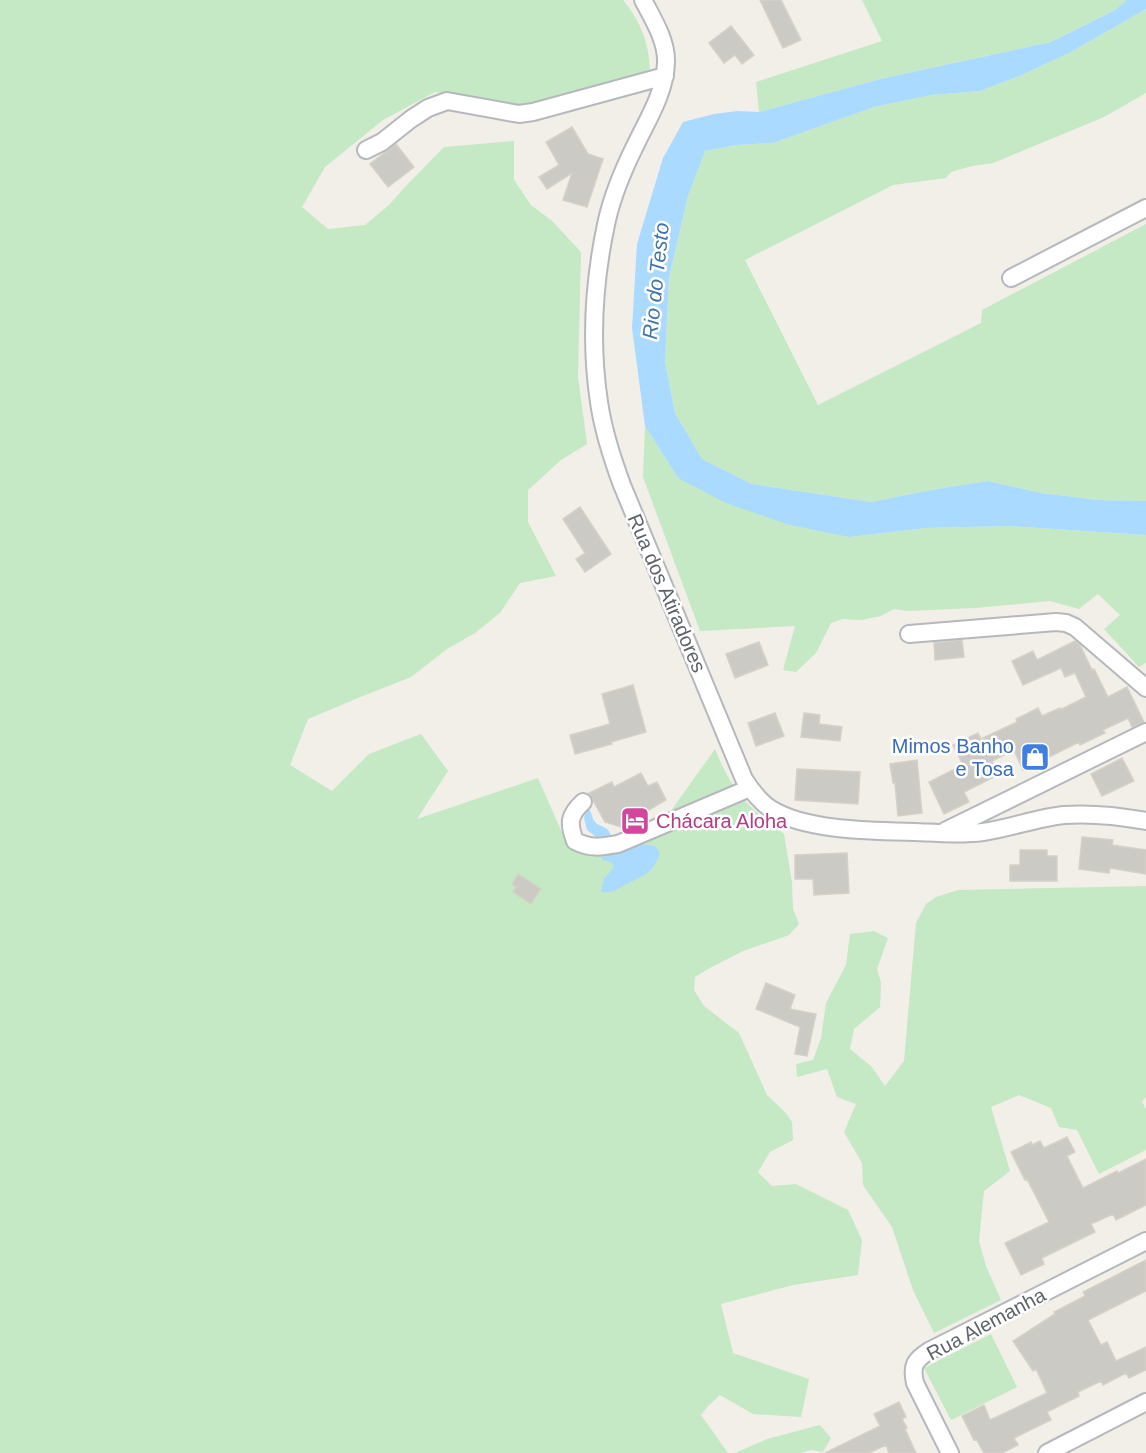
<svg xmlns="http://www.w3.org/2000/svg" width="1146" height="1453" viewBox="0 0 1146 1453" font-family="Helvetica,sans-serif">
	<style>
		.green { fill: #c5e8c5 }
		.water { fill: #aadaff }
		.building { fill: #cccac5; stroke: #d6d1c6; stroke-width: 1.5 }
		.lines { fill: none; stroke-linecap: round; stroke-linejoin: round }
		.minor-casing { stroke: #b5b8bc; stroke-width: 20 }
		.minor { stroke: #fff; stroke-width: 16 }
		.labels { text-anchor: middle; stroke-width: 5; stroke-linejoin: round; paint-order: stroke }
		.street-label { font-size: 20px; fill: #5f6368; stroke: #fff }
		.shop-label { font-size: 20px; fill: #366cbe; stroke: #fff; text-anchor: end }
		.hotel-label { font-size: 20px; fill: #b23c85; stroke: #fff; text-anchor: start }
		.water-label { font-size: 21px; font-style: italic; fill: #4174aa; stroke: #fff }
	</style>
	<rect width="100%" height="100%" fill="#f1efe8"/>
	<path class="green" d="M0 0H623C641 22 649 43 650 71L520 107 435 92 383 120 325 167 302 207 328 229 365 225 389 205 405 187 444 147 514 141V180L531 205 552 221 581 252 578 377 587 444 561 460 528 490V522L556 576 520 583 500 613 475 633 447 649 411 677 358 698 308 719 290 765 332 791 369 754 421 734 448 771 417 819 538 778 563 835 577 848 663 822 715 749C722 766 731 785 743 799 755 812 770 823 784 834L792 882 793 909 799 924 789 935 743 951 708 969 695 977 694 990 704 1006 739 1033 767 1095 785 1112 792 1122 793 1140 770 1152 758 1172 772 1186 796 1184 848 1210 862 1240 858 1275 793 1285 721 1304 733 1353 809 1379 801 1417 753 1414 720 1395 708 1406 701 1415 728 1453H0Z
		M862 0H1127L1115 10 1051 42 880 79 759 112 756 82 882 41Z
		M1146 9V93L1104 117 993 163 972 166 951 172 946 178 893 185 745 260 818 405 981 323 982 310 1146 224V501L1098 500 1041 493 988 481 931 490 871 502 752 484 702 459 675 413 665 362 669 279 688 196 705 151 737 145 773 143 874 107 931 95 980 91 1022 75 1071 52Z
		M645 426 678 478 849 537 926 528 1009 526 1146 535V663L1139 667 1104 629 1120 615 1098 594 1079 609 1050 601 975 608 908 611 894 609 881 616 862 620 843 619 831 623 816 653 796 672 783 670 795 626 700 631 643 477Z
		M1146 886V1097L1142 1102 1146 1109V1150L1099 1174 1077 1130 1059 1127 1051 1108 1019 1095 991 1107 1010 1171 984 1191 979 1241 986 1266 1001 1300 934 1333 913 1290 892 1227 863 1185 862 1163 844 1132 856 1104 837 1097 827 1069 797 1077 796 1064 813 1060 821 1038 826 1003 846 965 850 934 874 931 888 938 877 969 881 983 880 1007 854 1029 850 1049 871 1066 885 1086 904 1061 916 923 926 904 936 897 958 890Z
		M991 1334 1017 1387 951 1420 924 1368Z
		M820 1425 831 1438 823 1452 811 1450 800 1453H735L767 1439Z"/>
	<path class="water" d="M1127 0H1146V9L1071 52 1022 75 980 91 931 95 874 107 773 143 737 145 705 151 688 196 669 278 665 362 675 413 702 459 752 484 871 502 931 490 988 481 1041 493 1098 500 1146 501V535L1009 526 926 528 849 537 790 525 726 503 678 478 645 426 632 328 637 244 663 158 683 122 714 114 737 111 759 112 880 79 1051 42 1115 10Z
		M589 809C591 812 592 816 593 819 598 829 610 824 611 838L599 839 587 830 584 818 587 810Z
		M640 844 655 846 660 853C652 875 646 874 627 884 615 890 615 893 601 892L604 879 614 867 611 862 601 860 602 857 624 851Z"/>
	<path class="building" d="M760 0H781L801 40 783 48Z
		M731 26 754 55 742 64 735 55 724 63 709 43Z
		M572 127 588 154 603 159 587 207 563 200 572 173 547 189 539 177 559 165 546 142Z
		M396 144 414 167 388 187 370 164Z
		M580 507 611 554 585 572 576 559 585 553 563 519Z
		M962 640 964 657 935 660 934 643Z
		M1075 641 1080 645 1092 670 1094 669 1108 697 1127 687 1144 722 1132 727 1128 718 1103 730 1105 733 1080 745 1079 742 1023 770 1014 750 992 761 998 775 964 792 969 802 944 814 929 782 963 765 953 745 978 733 981 739 1017 722 1016 719 1038 708 1042 716 1060 708V710L1086 697 1075 673 1065 677 1061 668 1023 685 1012 661 1033 651 1037 660Z
		M759 642 768 665 735 678 726 654Z
		M633 685 646 732 611 742 612 744 575 754 570 735 610 724 602 694Z
		M775 713 784 736 756 746 748 723Z
		M804 713 820 715 819 724 842 727 840 741 801 737Z
		M1122 758 1134 781 1102 796 1091 774Z
		M917 760 922 813 898 816 895 783H893L890 764Z
		M797 769 860 772 858 804 795 800Z
		M641 773 648 786 657 782 666 800 647 811 644 822 627 829 605 822 589 793 612 782 614 787Z
		M1082 837 1113 840 1112 845 1146 850V874L1110 868 1109 873 1079 869Z
		M1020 850H1047V856H1057V881H1010V865H1020Z
		M847 853 849 893 814 895 813 879H795V855Z
		M518 874 541 889 531 904 513 892 516 887 512 884Z
		M766 983 795 995 790 1009 816 1014 807 1056 795 1054 800 1027 756 1009Z
		M1067 1137 1075 1152 1067 1156 1083 1188 1117 1171 1118 1173 1146 1159V1205L1116 1220 1113 1214 1091 1224 1095 1232 1042 1258 1044 1264 1021 1275 1005 1243 1049 1222 1027 1179 1025 1180 1011 1152 1031 1142 1032 1145 1040 1141 1044 1148Z
		M1146 1260V1291L1088 1320 1101 1345 1107 1342 1116 1361 1146 1347V1370L1129 1378 1126 1373 1103 1385 1101 1381 1078 1392 1079 1396 1047 1412 1051 1420 1014 1438 1018 1445 1002 1453H984L976 1439 974 1440 962 1416 984 1405 990 1420 1047 1393 1036 1369 1033 1371 1013 1341 1055 1314 1054 1312 1085 1296 1083 1292Z
		M899 1402 906 1417 902 1419 907 1428 905 1429 916 1453H889L886 1445 869 1453H825L880 1426 874 1414Z"/>
	<g class="lines">
		<g class="minor-casing">
			<path id="minor" d="M643 0C653 19 667 41 666 63 665 92 648 119 636 144 624 168 613 194 607 220 594 279 590 342 599 402 603 430 612 458 622 485L744 779C751 790 760 802 771 809 806 831 874 831 915 832 938 833 961 835 983 832 1011 828 1036 818 1064 815 1091 813 1119 816 1146 821
				M366 150 382 142 411 119 428 108 447 101 519 114 533 112 665 76
				M1011 278 1146 208
				M909 634 1056 622 1066 623 1075 627 1146 688
				M583 802C569 815 568 823 575 841 591 849 601 847 618 844L750 788
				M945 831 1146 732
				M950 1453 915 1383C911 1365 915 1360 929 1351L1146 1241
				M1047 1453 1146 1402"/>
		</g>
		<use href="#minor" class="minor"/>
	</g>
	<defs>
		<g id="shop-square" transform="scale(1.5)"><rect x="-9" y="-9" width="18" height="18" rx="4" fill="#3f7fe0" stroke="#fff"/><path d="M-5-2.5h2.3a2.7 3.5 0 0 1 5.4 0H5L5.5 6h-11ZM-1.5-2.5h3a1.5 2.3 0 0 0-3 0Z" fill="#fff"/></g>
		<g id="hotel-square" transform="scale(1.5)"><rect x="-9" y="-9" width="18" height="18" rx="4" fill="#d1479c" stroke="#fff"/><path d="M-6-4.5h1.5V1H6V5H4.5V3h-9V5H-6ZM-4 0a1.8 1.8 0 1 1 3.6 0ZM.5 0V-2.5h3Q6-2.5 6 0Z" fill="#fff"/></g>
	</defs>
	<g fill-rule="evenodd">
		<use href="#shop-square" x="1035" y="757"/>
		<use href="#hotel-square" x="635" y="821"/>
	</g>
	<g class="labels">
		<g class="street-label">
			<text transform="translate(667 593) rotate(67)" y="7">Rua dos Atiradores</text>
			<text transform="translate(986 1324) rotate(-28)" y="7">Rua Alemanha</text>
		</g>
		<g class="shop-label">
			<text x="1014" y="753">Mimos Banho<tspan x="1014" dy="23">e Tosa</tspan></text>
		</g>
		<g class="hotel-label">
			<text x="656" y="828">Chácara Aloha</text>
		</g>
		<g class="water-label">
			<text transform="translate(656 281) rotate(-84)" y="7">Rio do Testo</text>
		</g>
	</g>
</svg>
